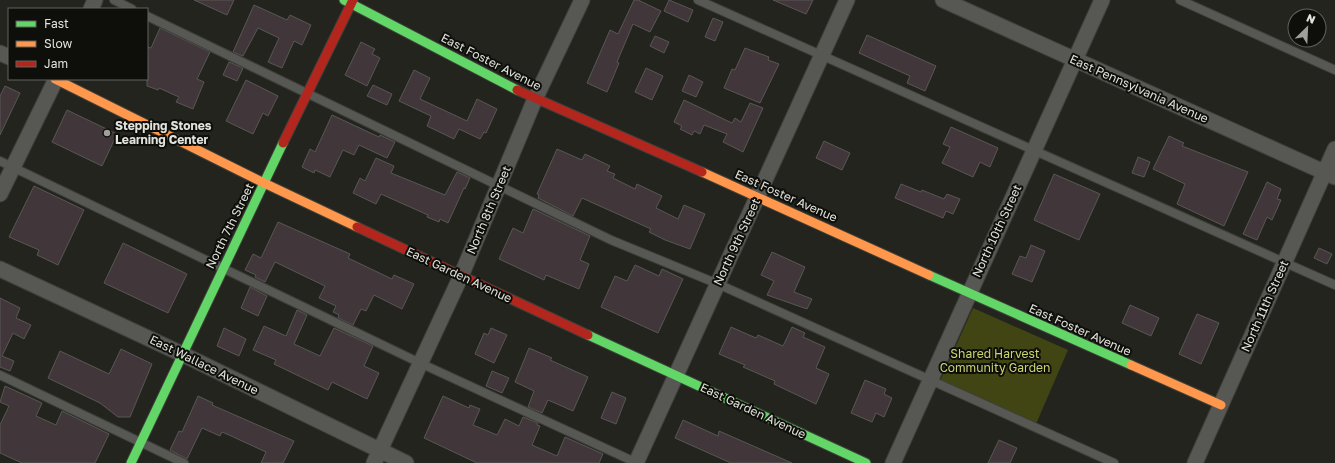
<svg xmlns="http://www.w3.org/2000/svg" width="1335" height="463" viewBox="0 0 1335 463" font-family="'Golos Text',sans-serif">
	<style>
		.green { fill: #414513 }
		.building { fill: #41373b; stroke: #585755 }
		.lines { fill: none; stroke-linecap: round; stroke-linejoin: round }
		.lane-casing { stroke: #3f403a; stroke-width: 10 }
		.street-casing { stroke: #3f403a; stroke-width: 17 }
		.fast-casing { stroke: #3f403a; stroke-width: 11 }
		.slow-casing { stroke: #3f403a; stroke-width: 11 }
		.jam-casing { stroke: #3f403a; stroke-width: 11 }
		.lane { stroke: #575853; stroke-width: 8 }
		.street { stroke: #575853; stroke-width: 15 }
		.fast { stroke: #63d668; stroke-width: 9 }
		.slow { stroke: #ff974d; stroke-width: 9 }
		.jam { stroke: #b3261e; stroke-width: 9 }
		.poi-dot { fill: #9fa09a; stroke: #0e0e0a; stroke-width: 1.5 }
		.labels { text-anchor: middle; stroke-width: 4; stroke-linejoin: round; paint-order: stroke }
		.street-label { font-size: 12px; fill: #e2e3dc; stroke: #0e0e0a }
		.poi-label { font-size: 12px; font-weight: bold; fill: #e2e3dc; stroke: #0e0e0a; text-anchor: start }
		.park-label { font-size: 12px; fill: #cdd570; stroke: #0e0e0a }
	</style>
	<rect width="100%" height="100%" fill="#23241e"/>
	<path class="green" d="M973 308 1068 350 1036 424 940 381Z"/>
	<path class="building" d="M194 0H234L227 15Z
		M634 0H638L661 11 650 32 633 24 617 62 619 63 607 92 587 83 610 30 618 34Z
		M669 0 693 10 688 22 664 11Z
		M773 0H813L806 14Z
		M254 5 287 20 290 15 311 25 302 45 294 41 282 68 268 62 279 38 258 28 243 56 233 52Z
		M713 18 723 22 715 41 705 37Z
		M160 28 210 52 197 79 204 82 193 109 176 102 179 97 159 88 158 90 147 86V47L151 48Z
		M867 35 936 66 925 91 907 83 910 76 859 53Z
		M655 36 669 42 664 53 650 46Z
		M361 42 375 49 372 54 380 58 367 86 345 75Z
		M745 48 769 57 768 60 779 64 760 103 724 88 732 69 735 70Z
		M229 62 243 68 237 81 223 75Z
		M646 68 663 76 652 100 635 92Z
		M414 70 430 78 420 99 467 121 477 99 497 109 486 133 484 132 480 139 459 129 454 139 427 126 431 116 399 101Z
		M689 75 703 82 696 97 682 91Z
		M246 80 278 96 268 116 263 113 253 134 226 121Z
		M373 85 392 94 387 105 367 96Z
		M5 86 20 93 0 135V96Z
		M684 100 732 123 735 118 741 122 750 103 763 108 743 152 723 142 727 134 704 125 700 134 694 131 692 135 680 129 682 126 674 122Z
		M67 110 117 134 102 166 52 142Z
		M332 115 379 137 380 135 395 142 387 158 359 145 354 155 343 150 330 177 315 170 314 173 302 167 310 149 315 152Z
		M951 127 998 148 990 167 980 162 973 177 942 163 950 147 943 144Z
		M1169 136 1184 143 1182 146 1248 172 1224 226 1177 204 1185 184 1153 169Z
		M824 141 850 153 842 170 816 158Z
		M557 149 582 160 585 154 610 166 607 171 615 174 613 178 635 189 637 184 662 196 656 208 678 219 684 205 705 214 690 249 665 240 649 232 651 229 582 198 573 216 538 198 539 195 537 194Z
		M1138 157 1150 162 1144 177 1132 173Z
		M376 158 394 166 391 173 445 195 457 172 470 178 465 189 464 188 448 223 440 219 439 222 427 217 428 215 381 194 376 204 353 193 360 178 365 181Z
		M1054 174 1100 194 1079 240 1034 220Z
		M1267 182 1281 189 1277 199 1281 200 1272 220 1267 217 1257 240 1243 234Z
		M901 184 921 192 922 190 944 199 947 194 960 199 953 214 946 211 943 218 895 198Z
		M34 186 84 210 58 265 37 255 39 250 9 237Z
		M533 209 590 236 580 260 589 264 579 289 546 275 544 280 499 259 513 228 523 233Z
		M278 222 350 254 348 258 392 279 394 275 414 284 402 309 374 295 366 311 361 309 353 325 338 318 339 315 333 312 336 306 319 298 325 286 275 262 265 282 255 277 256 275 245 270 253 254 261 258Z
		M123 243 187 274 168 313 104 283Z
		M1031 245 1045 251 1032 282 1012 274 1020 256 1026 258Z
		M1319 248 1332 254 1327 264 1314 258Z
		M772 252 805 267 794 292 812 299 807 309 767 295 774 281 761 275Z
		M635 265 659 276 662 269 683 279 658 333 601 307 615 276 627 281Z
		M250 287 267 296 258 316 241 308Z
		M0 298 20 308 16 318 31 325 24 339 13 333 2 356 14 361 10 371 0 367Z
		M1130 305 1159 318 1151 336 1122 323Z
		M297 310 307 315 294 344 320 356 334 328 373 346 364 366 379 373 367 399 332 382 328 390 274 364 276 360 253 350 264 326 286 336Z
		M1197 314 1219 323 1201 364 1179 354Z
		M731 327 756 338 758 335 783 346 792 327 805 333 803 337 825 347 816 368 829 374 816 404 774 384 775 381 743 367 745 365 719 354Z
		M224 328 246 339 239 356 217 346Z
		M491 328 507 335 494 363 475 354 484 333 488 335Z
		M529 348 552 358 550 360 588 377 573 411 548 400 542 413 528 407 534 391 515 382Z
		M121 349 152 364 130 417H118L100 403 48 378 60 351 109 374Z
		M492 371 509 378 502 393 486 386Z
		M865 380 886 389 884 394 892 398 884 417 876 413 872 422 851 413Z
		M5 386 42 403 36 416 56 425 62 411 109 434 95 463H22L0 453V425L9 406 0 402Z
		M612 392 626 398 616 424 601 418Z
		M198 396 213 403 212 405 294 441 283 463H261L266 452 229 435 222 432 220 436 202 428 187 459 170 450 179 431 182 432Z
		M443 396 469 408 470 405 480 409 473 425 497 435 505 419 519 426 523 417 538 423 537 425 540 426 532 445 557 456 565 437 603 454 599 463H477L424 438Z
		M683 420 718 436 719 431 792 463H731L675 438Z
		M999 440 1017 448 1010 463H988Z"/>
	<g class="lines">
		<g class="lane-casing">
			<path id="lane" d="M114 0 132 9
				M698 0 1335 285
				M1180 0 1335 70
				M147 16 611 240 718 284 1114 463
				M0 161 420 363 637 463
				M0 375 184 463"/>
		</g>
		<g class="street-casing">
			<path id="street" d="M943 0 1335 177
				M91 9 95 0
				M0 53 9 57
				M0 194 56 79
				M0 269 182 354 406 463
				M374 463 461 276 535 99 582 0
				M636 463 847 0
				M893 463 1102 0
				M1195 463 1335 149"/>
		</g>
		<g class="fast-casing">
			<path id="fast" d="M344 0 517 90
				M929 275 1131 365
				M588 335 866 463
				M131 463 283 143"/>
		</g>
		<g class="slow-casing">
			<path id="slow" d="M55 79 264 183 357 227
				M702 172 929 275
				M1131 365 1221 405"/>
		</g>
		<g class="jam-casing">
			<path id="jam" d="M517 90 702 172
				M283 143 353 0
				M357 227 588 335"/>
		</g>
		<use href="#lane" class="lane"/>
		<use href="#street" class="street"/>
		<use href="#fast" class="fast"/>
		<use href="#slow" class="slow"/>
		<use href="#jam" class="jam"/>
	</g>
	<circle class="poi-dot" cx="107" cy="133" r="4"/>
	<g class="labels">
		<g class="street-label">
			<text transform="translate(491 62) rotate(27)" y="4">East Foster Avenue</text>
			<text transform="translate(1139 89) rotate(24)" y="4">East Pennsylvania Avenue</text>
			<text transform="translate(786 196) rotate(24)" y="4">East Foster Avenue</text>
			<text transform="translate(489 210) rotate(-67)" y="4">North 8th Street</text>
			<text transform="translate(230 226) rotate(-64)" y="4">North 7th Street</text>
			<text transform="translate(997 231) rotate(-65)" y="4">North 10th Street</text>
			<text transform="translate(737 242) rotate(-65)" y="4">North 9th Street</text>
			<text transform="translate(459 275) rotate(25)" y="4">East Garden Avenue</text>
			<text transform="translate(1265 306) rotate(-66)" y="4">North 11th Street</text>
			<text transform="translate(1080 330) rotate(24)" y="4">East Foster Avenue</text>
			<text transform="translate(204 365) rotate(26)" y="4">East Wallace Avenue</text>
			<text transform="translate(753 411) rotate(25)" y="4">East Garden Avenue</text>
		</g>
		<g class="poi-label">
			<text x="115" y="130">Stepping Stones<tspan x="115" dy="14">Learning Center</tspan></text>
		</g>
		<g class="park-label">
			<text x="995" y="358">Shared Harvest<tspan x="995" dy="14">Community Garden</tspan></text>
		</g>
	</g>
	<rect x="8" y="8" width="140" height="72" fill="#0e0e0a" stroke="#63635e"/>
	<rect x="16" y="21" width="20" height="6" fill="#63d668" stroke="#63635e"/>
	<text x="44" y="28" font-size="12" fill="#e2e3dc">Fast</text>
	<rect x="16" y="41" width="20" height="6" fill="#ff974d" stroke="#63635e"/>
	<text x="44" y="48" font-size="12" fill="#e2e3dc">Slow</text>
	<rect x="16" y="61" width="20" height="6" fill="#b3261e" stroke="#63635e"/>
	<text x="44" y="68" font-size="12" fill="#e2e3dc">Jam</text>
	<g transform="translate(1307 28) rotate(24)"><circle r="19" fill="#0e0e0a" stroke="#63635e"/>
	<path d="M0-3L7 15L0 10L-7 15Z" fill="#9fa09a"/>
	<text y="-6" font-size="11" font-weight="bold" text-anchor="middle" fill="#e2e3dc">N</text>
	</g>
</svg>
